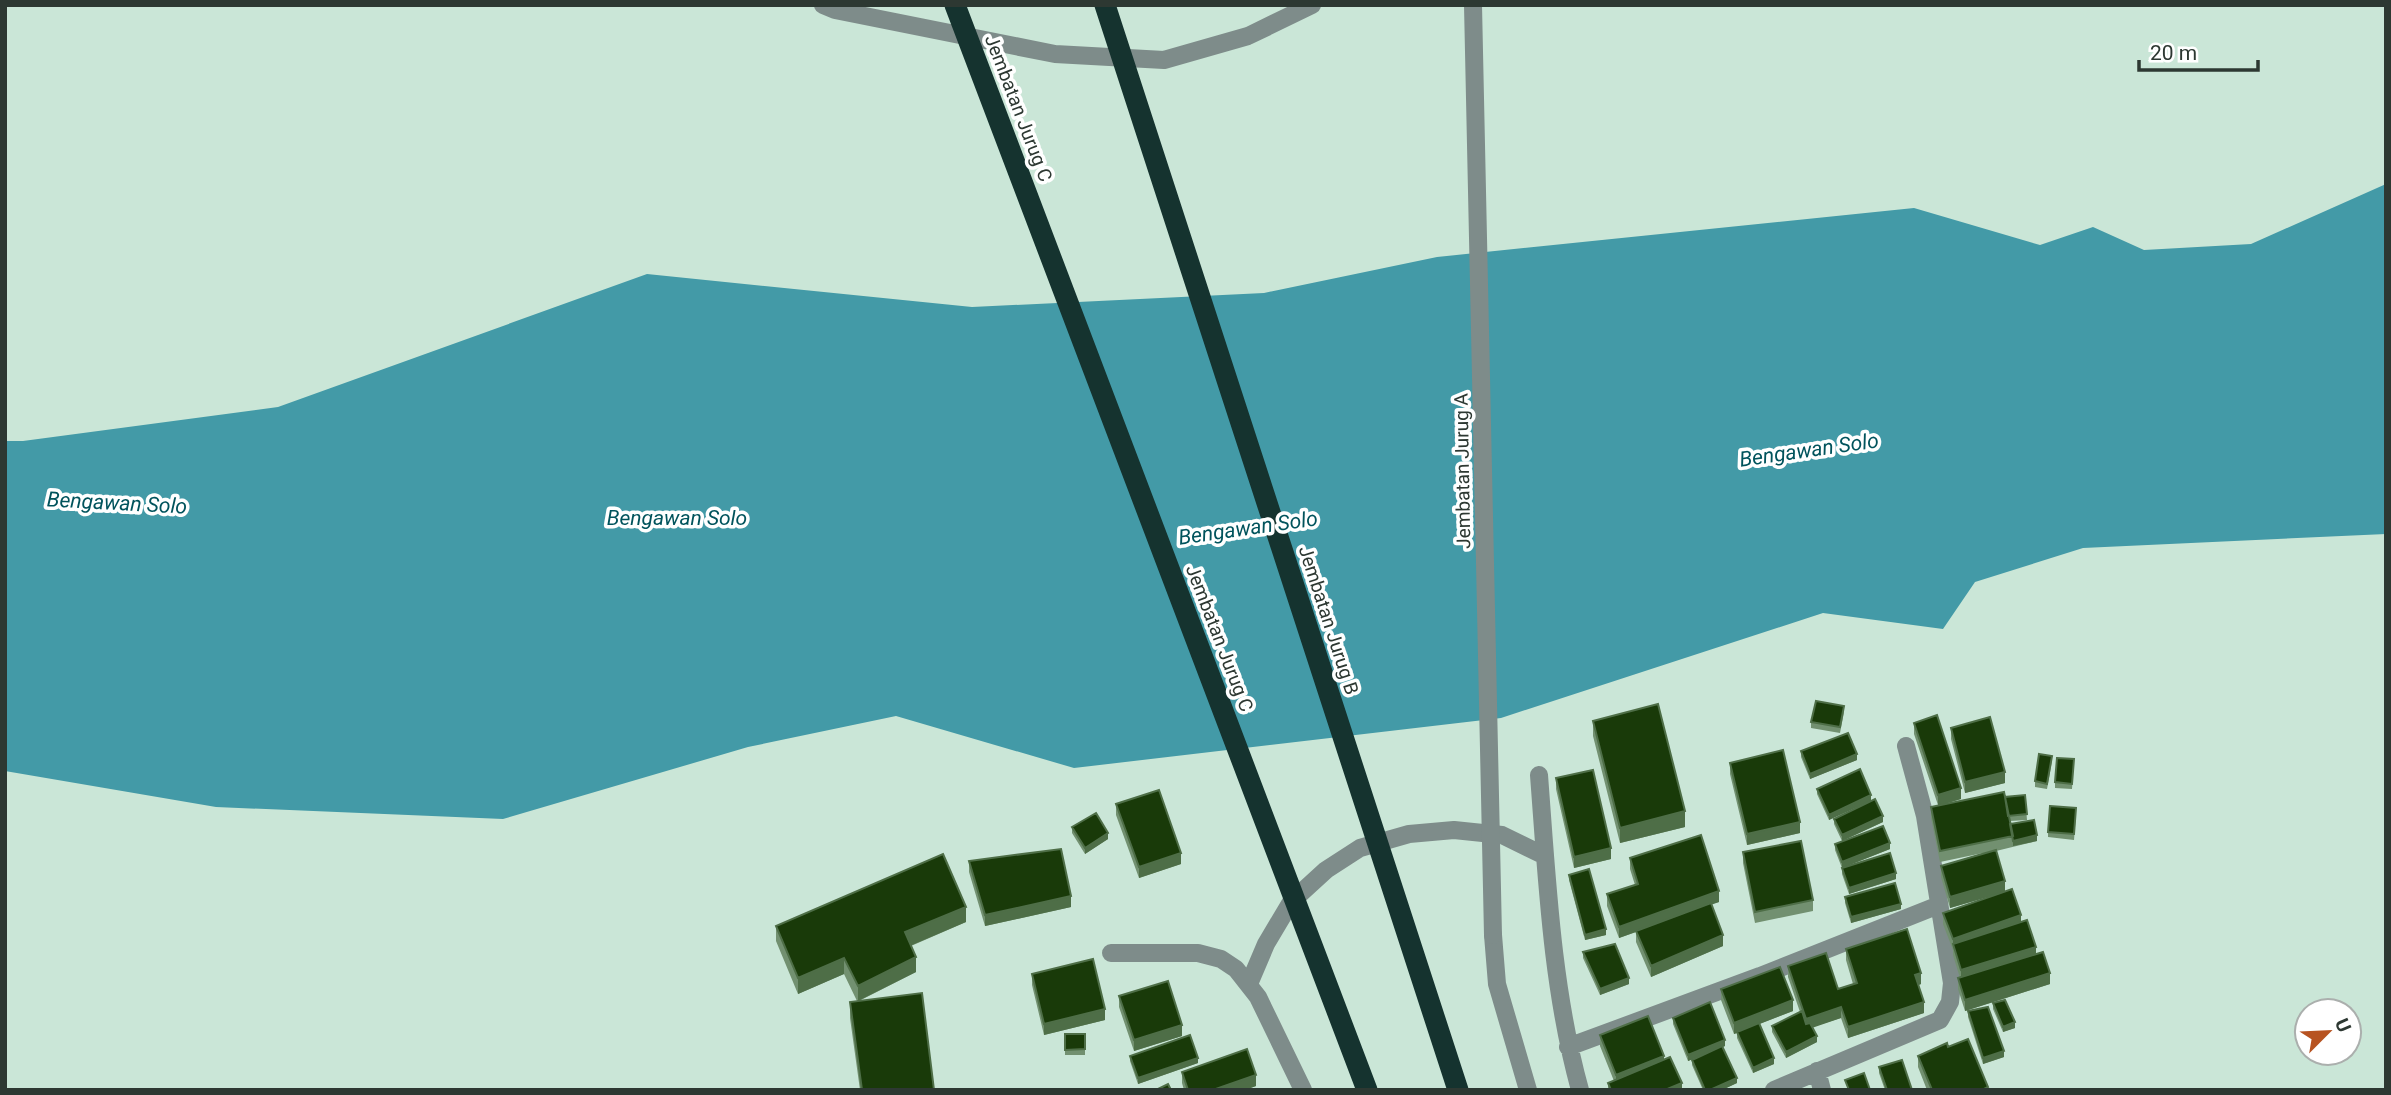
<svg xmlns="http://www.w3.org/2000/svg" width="2391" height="1095" viewBox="0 0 2391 1095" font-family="Roboto,sans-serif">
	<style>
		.water { fill: #439aa7 }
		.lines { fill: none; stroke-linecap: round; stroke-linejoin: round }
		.minor { stroke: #7e8c8a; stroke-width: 18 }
		.minor-bridge { stroke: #7e8c8a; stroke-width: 18 }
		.highway-bridge { stroke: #15332f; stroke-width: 21 }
		.wall { fill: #729070 }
		.shaded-wall { fill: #4e6e47 }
		.building { fill: #193a09; stroke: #4e6e47; stroke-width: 2 }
		.labels { text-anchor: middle; stroke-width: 7; stroke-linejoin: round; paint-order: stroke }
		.street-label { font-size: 19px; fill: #2d3832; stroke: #fff }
		.water-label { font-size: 21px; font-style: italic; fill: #01535c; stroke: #fff }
	</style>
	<rect width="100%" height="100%" fill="#cae6d7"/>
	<path class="water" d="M2386 184V534L2083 548 1975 582 1943 629 1823 613 1501 718 1074 768 896 716 748 747 503 819 216 807 5 771V441H23L278 407 647 274 972 307 1264 293 1437 257 1914 208 2040 245 2093 227 2144 250 2251 244Z"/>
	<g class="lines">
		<path class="minor" d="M823 5 835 10 1055 54 1164 60 1248 36 1312 5
			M1539 775C1547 880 1552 989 1580 1090
			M1493 935 1497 984 1528 1090
			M1111 953H1198L1221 959 1236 969 1258 997 1303 1090
			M1249 984 1266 944 1291 902 1326 870 1360 848 1409 834 1454 830 1502 835 1545 856
			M1568 1047 1760 976 1939 905
			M1817 1071 1822 1090
			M1774 1090 1940 1020 1950 1002 1952 983 1925 816 1906 746"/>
		<path class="minor-bridge" d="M1473 5 1493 935"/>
		<path class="highway-bridge" d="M955 5 1367 1090
			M1105 5 1458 1090"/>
	</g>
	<path class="wall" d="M1844 712 1840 733 1811 728V722Z
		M1593 721 1685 827 1620 843 1593 736Z
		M1914 723 1961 799 1944 804 2025 795 2027 820 2010 821V824L2037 841 1996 851 2005 891 2021 922 2050 984 1965 1011 1958 989V978H1960L1953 955V950L1943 924V913L1991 896 1950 908 1941 877V866L1983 853 1940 862 1931 818V807L1938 805 1914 734Z
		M1951 728 2005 783 1965 793 1951 739Z
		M1801 751 1857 760 1810 779 1801 757Z
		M2074 759 2072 789 2055 788V782Z
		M2052 761 2047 789 2035 787V781Z
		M1730 763 1800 833 1747 845 1730 774Z
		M1556 778 1611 859 1574 868 1556 789Z
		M1817 789 1871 795 1829 820 1817 794Z
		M1116 804 1181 864 1139 878 1116 815Z
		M2076 814 2074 840 2048 837V832Z
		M1834 819 1883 822 1842 841 1834 824Z
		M1072 827 1108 839 1085 854 1072 833Z
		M1835 844 1890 849 1842 868 1835 850Z
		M1743 852 1813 900V911L1755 923 1743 863Z
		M1630 858 1719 902 1711 904 1723 946 1651 977 1636 942V932L1619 938 1607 906V894L1635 885 1630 869Z
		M969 861 1071 907 985 926 969 872Z
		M1842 868 1896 879 1849 894 1842 874Z
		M1569 875 1606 935 1585 940 1569 880Z
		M1845 897 1901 909 1851 923 1845 903Z
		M966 922 911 946 916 972 859 1001 934 1090H860L850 1018V1002L857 1001 844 974 798 994 776 941V926Z
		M1846 949 1921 984 1919 985 1924 1013 1848 1038 1841 1018 1812 1027 1817 1042 1786 1058 1772 1032V1026L1800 1012 1788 977V966L1838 989 1853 984 1846 960Z
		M1583 952 1629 984 1600 995 1583 958Z
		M1032 974 1105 1020 1044 1035 1032 985Z
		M1721 989 1793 1011 1759 1024 1774 1064 1753 1073 1737 1038V1033L1734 1034 1721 1000Z
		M1119 996 1182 1036 1134 1051 1119 1007Z
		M1993 1003 2015 1028 2003 1032 1993 1009Z
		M1968 1011 2004 1057 1983 1064 1968 1017Z
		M1673 1018 1725 1046 1723 1047 1737 1083 1722 1090H1703L1692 1065V1060L1708 1053 1688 1061 1673 1024Z
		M1065 1034H1085V1055H1065Z
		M1600 1035 1664 1060 1682 1090H1608V1083L1614 1081 1600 1046Z
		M1130 1056 1198 1063 1138 1084 1130 1061Z
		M1918 1056 1988 1090H1927L1918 1067Z
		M1879 1067 1912 1090H1885L1879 1073Z
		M1182 1072 1256 1086 1245 1090H1184L1182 1083Z"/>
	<path class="shaded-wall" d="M1857 754V760L1810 779V774Z
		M2005 772V783L1965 793V782Z
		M1961 788V799L1938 806V795Z
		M1871 795V801L1829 820V815Z
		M1685 811V827L1620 843V828Z
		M1883 816V822L1842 841V835Z
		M1800 822V833L1747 845V834Z
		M1108 833V839L1085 854V848Z
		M2037 835V841L2013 846V841Z
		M1890 843V849L1842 868V862Z
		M1611 848V859L1574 868V857Z
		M1181 853V864L1139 878V867Z
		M1896 873V879L1849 894V888Z
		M2005 881V892L1950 908V897Z
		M1719 891V902L1619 938V927Z
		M1071 896V907L985 926V915Z
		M1901 904V909L1851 923V917Z
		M966 907V922L905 948V932Z
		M2021 915V926L1953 944V950V939Z
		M1606 929V935L1585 940V935Z
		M1723 935V946L1651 977V966Z
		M2036 947V958L1961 981V970Z
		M916 957V972L858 1001V986Z
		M844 958V974L798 994V978Z
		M1921 973V984L1915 986V975Z
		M2050 973V984L1965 1011V1000Z
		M1629 978V984L1600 995V989Z
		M1793 1000V1011L1734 1034V1023Z
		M1924 1002V1013L1848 1038V1027Z
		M1841 1007V1018L1806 1030V1019Z
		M1105 1009V1020L1044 1035V1024Z
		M2015 1022V1028L2003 1032V1027Z
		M1182 1025V1036L1134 1051V1040Z
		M1817 1036V1042L1786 1058V1052Z
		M1725 1040V1046L1688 1061V1055Z
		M2004 1051V1057L1983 1064V1058Z
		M1664 1056V1067L1616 1086V1075Z
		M1198 1058V1063L1138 1084V1078Z
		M1774 1058V1064L1753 1073V1068Z
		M1256 1075V1086L1245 1090H1213Z
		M1737 1078V1083L1722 1090H1710Z
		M1682 1083V1090H1665Z"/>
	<path class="building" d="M1816 701 1844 706 1840 727 1811 722Z
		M1658 704 1685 811 1620 828 1593 721Z
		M1937 715 1961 788 1938 795 1914 723Z
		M1990 717 2005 772 1965 782 1951 728Z
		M1848 733 1857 754 1810 774 1801 751Z
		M1783 750 1800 822 1747 834 1730 763Z
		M2039 754 2052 756 2047 784 2035 781Z
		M2057 758 2074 759 2072 784 2055 782Z
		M1860 769 1871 795 1829 815 1817 789Z
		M1593 770 1611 848 1574 857 1556 778Z
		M1159 790 1181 853 1139 867 1116 804Z
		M2004 792 2013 836 1940 851 1931 807Z
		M2025 795 2027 814 2008 816 2005 797Z
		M1875 799 1883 816 1842 835 1834 819Z
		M2050 806 2076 808 2074 834 2048 832Z
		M1096 813 1108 833 1085 848 1072 827Z
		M2034 820 2037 835 2013 841 2010 824Z
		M1883 826 1890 843 1842 862 1835 844Z
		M1701 835 1719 891 1619 927 1607 894 1638 884 1630 858Z
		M1801 841 1813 900 1755 912 1743 852Z
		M1061 849 1071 896 985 915 969 861Z
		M1996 850 2005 881 1950 897 1941 866Z
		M1890 853 1896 873 1849 888 1842 868Z
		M943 854 966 907 905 932 916 957 858 986 844 958 798 978 776 926Z
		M1589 869 1606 929 1585 935 1569 875Z
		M1895 883 1901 904 1851 917 1845 897Z
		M2012 889 2021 915 1953 939 1943 913Z
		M1711 903 1723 935 1651 966 1636 931Z
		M2027 920 2036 947 1961 970 1953 944Z
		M1907 929 1921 973 1915 975 1924 1002 1848 1027 1841 1007 1806 1019 1788 966 1826 953 1838 989 1857 983 1846 949Z
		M1615 944 1629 978 1600 989 1583 952Z
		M2043 952 2050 973 1965 1000 1958 978Z
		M1093 959 1105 1009 1044 1024 1032 974Z
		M1780 967 1793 1000 1734 1023 1721 989Z
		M1168 981 1182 1025 1134 1040 1119 996Z
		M922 993 934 1090H862L850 1002Z
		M2005 1000 2015 1022 2003 1027 1993 1003Z
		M1710 1002 1725 1040 1688 1055 1673 1018Z
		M1988 1007 2004 1051 1983 1058 1968 1011Z
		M1802 1011 1806 1024 1810 1023 1817 1036 1786 1052 1772 1026Z
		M1648 1016 1664 1056 1616 1075 1600 1035Z
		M1759 1023 1774 1058 1753 1068 1737 1032Z
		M1065 1034H1085V1049L1065 1050Z
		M1190 1035 1198 1058 1138 1078 1130 1056Z
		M1968 1039 1988 1087 1982 1090H1932L1918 1056 1947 1043 1948 1047Z
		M1722 1046 1737 1078 1710 1090H1705L1692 1060Z
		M1247 1049 1256 1075 1213 1090H1188L1182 1072Z
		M1670 1057 1682 1083 1665 1090H1611L1608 1083Z
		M1902 1060 1912 1090H1887L1879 1067Z
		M1864 1073 1870 1090H1849L1845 1080Z
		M1168 1084 1171 1090H1156Z"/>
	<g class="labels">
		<g class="street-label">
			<text transform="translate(1019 108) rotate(69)" y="7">Jembatan Jurug C</text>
			<text transform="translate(1462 471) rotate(-91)" y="7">Jembatan Jurug A</text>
			<text transform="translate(1329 620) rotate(72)" y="7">Jembatan Jurug B</text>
			<text transform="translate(1220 638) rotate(69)" y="7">Jembatan Jurug C</text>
		</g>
		<g class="water-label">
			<text transform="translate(1809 450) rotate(-8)" y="7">Bengawan Solo</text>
			<text transform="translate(117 503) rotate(3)" y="7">Bengawan Solo</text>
			<text x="677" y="525">Bengawan Solo</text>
			<text transform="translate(1248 528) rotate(-8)" y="7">Bengawan Solo</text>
		</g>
	</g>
	<rect width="2391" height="1095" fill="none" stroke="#2d3832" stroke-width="14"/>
	<g transform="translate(2328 1032) rotate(66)"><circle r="33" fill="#ffffff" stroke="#abafad" stroke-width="2"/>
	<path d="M0-5L12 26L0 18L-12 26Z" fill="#b75321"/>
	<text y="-10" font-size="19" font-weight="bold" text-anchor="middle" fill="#2d3832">U</text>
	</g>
	<path d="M2139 60v10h119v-10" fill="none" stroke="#2d3832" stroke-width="3.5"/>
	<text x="2150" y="60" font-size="21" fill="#2d3832" stroke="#ffffff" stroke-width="5" paint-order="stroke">20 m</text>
</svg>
